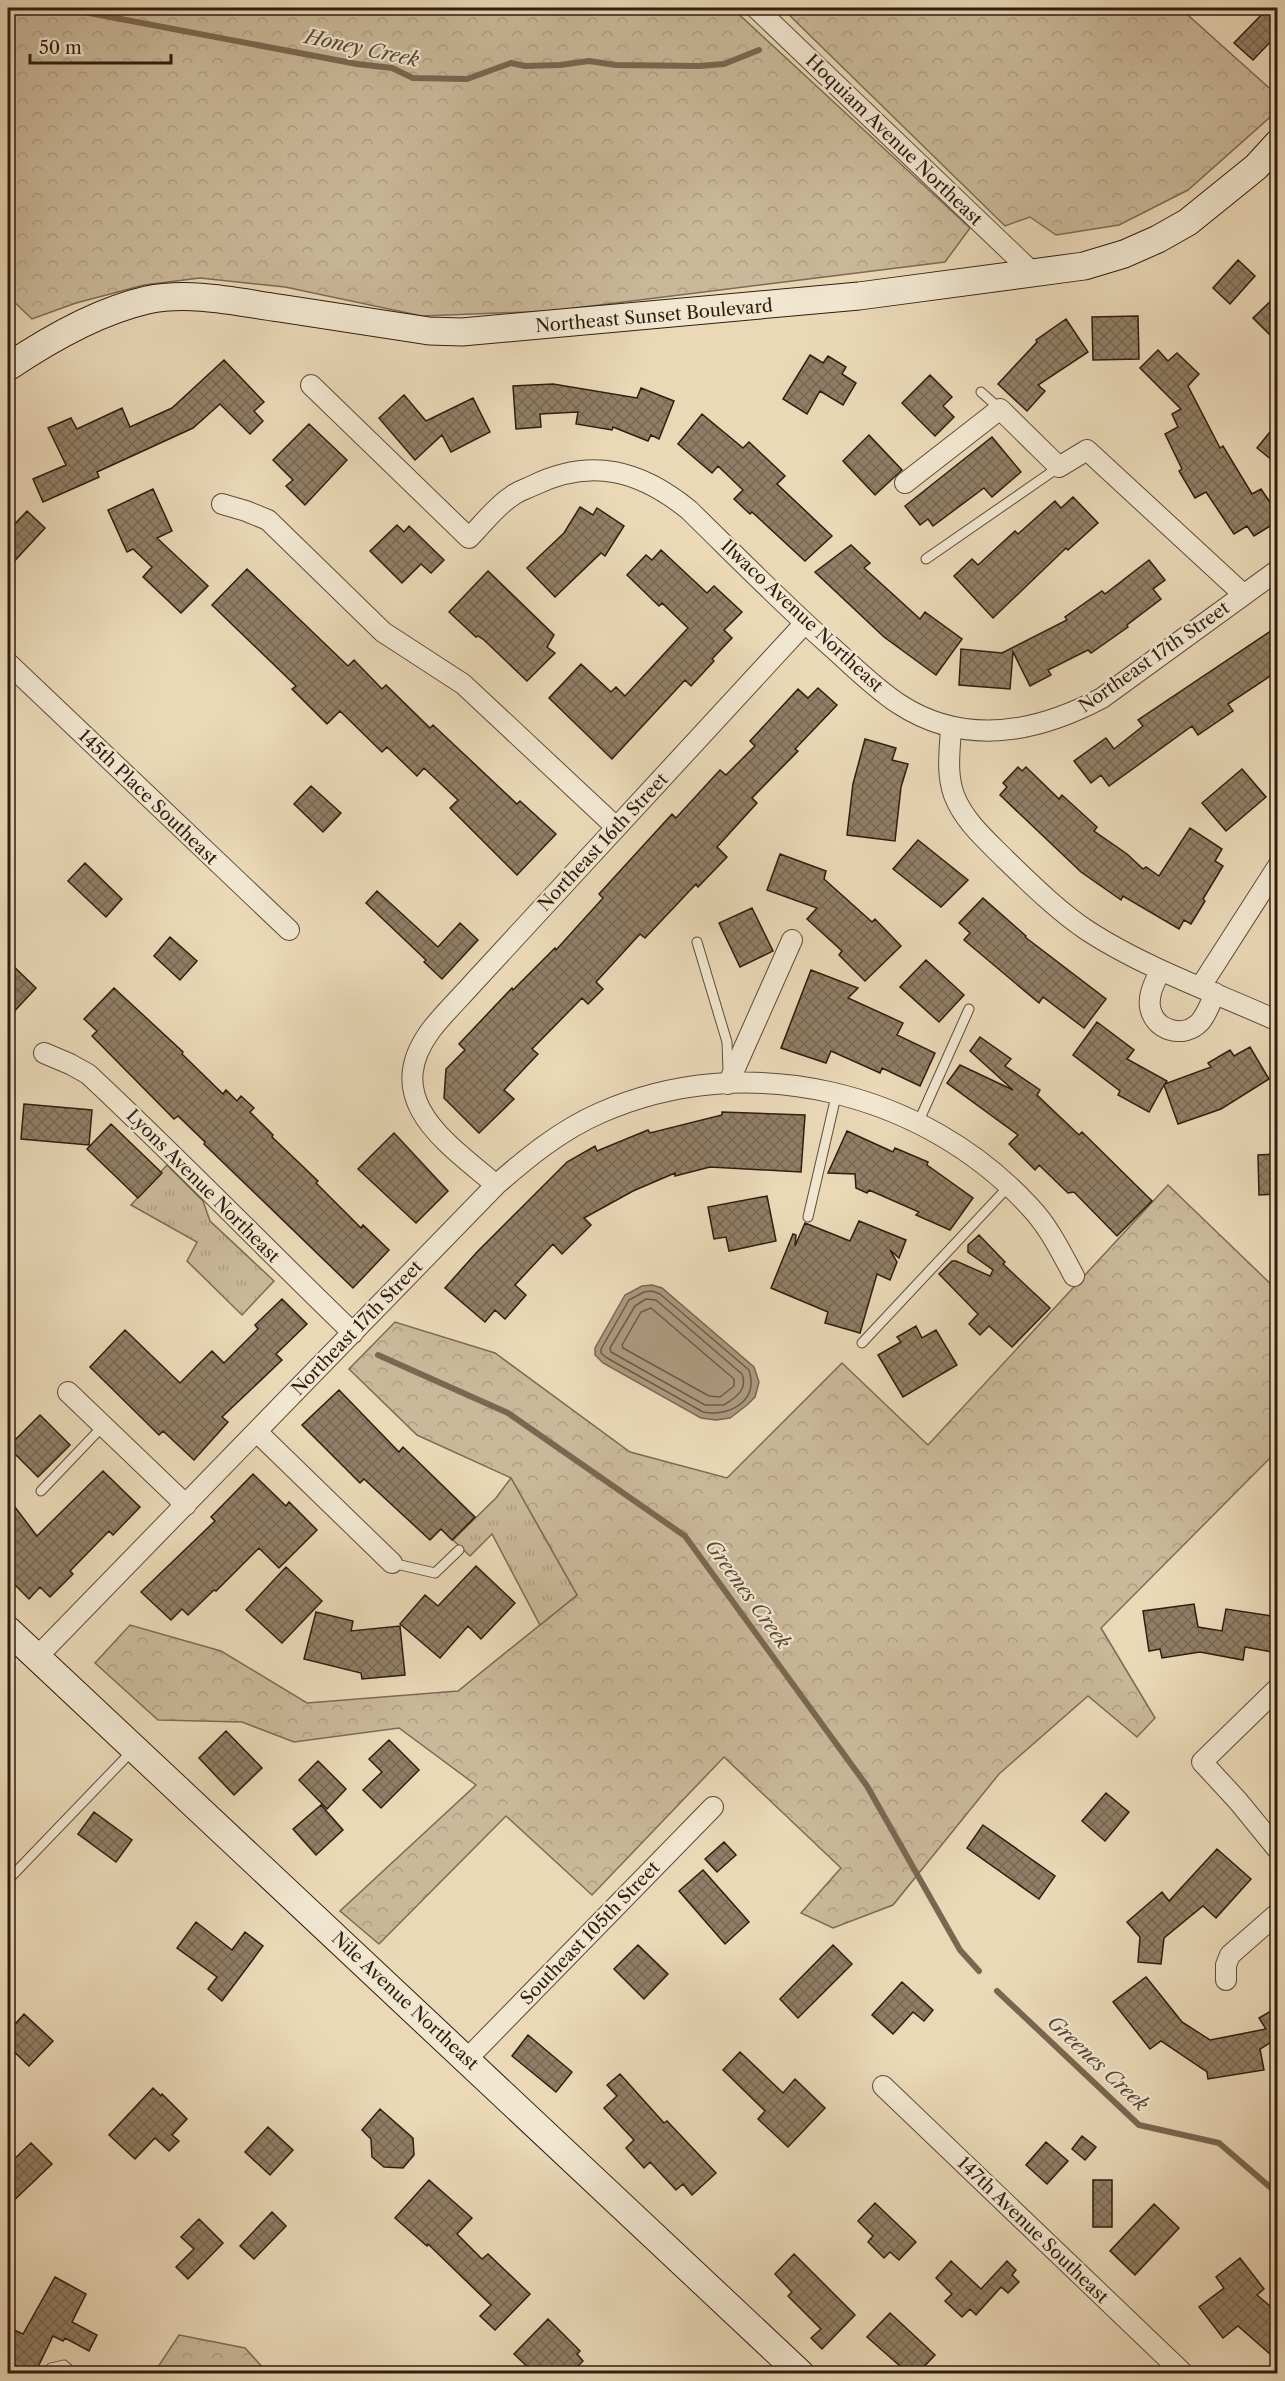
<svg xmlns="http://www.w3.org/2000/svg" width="1285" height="2381" viewBox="0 0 1285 2381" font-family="'Libre Caslon Text',serif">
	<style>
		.forest { fill: url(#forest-crowns); stroke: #7d6a54; stroke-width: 1.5 }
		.park { fill: url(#park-tufts); stroke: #7d6a54; stroke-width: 1.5 }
		.water { fill: #ab987e; stroke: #7a6751; stroke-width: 1.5 }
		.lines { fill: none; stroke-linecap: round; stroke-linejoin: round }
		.shore { stroke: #6e5a46; stroke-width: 1.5 }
		.stream { stroke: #7a6751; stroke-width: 6 }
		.building { fill: url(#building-cross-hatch); stroke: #301d0e; stroke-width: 1.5 }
		.lane-casing { stroke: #5e4c38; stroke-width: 11 }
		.street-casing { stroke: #5e4c38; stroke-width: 22 }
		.secondary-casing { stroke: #301d0e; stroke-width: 29 }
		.lane { stroke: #f1e6d0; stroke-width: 9 }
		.street { stroke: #f1e6d0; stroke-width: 20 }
		.secondary { stroke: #f1e6d0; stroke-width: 27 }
		.labels { text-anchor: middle; stroke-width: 4.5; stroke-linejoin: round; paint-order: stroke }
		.street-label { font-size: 18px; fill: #301d0e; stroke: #f1e6d0 }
		.water-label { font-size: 20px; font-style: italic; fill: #5b4835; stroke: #f1e6d0 }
	</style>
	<defs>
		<pattern id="forest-crowns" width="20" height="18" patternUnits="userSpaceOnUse" patternTransform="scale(1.5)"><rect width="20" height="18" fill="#cab89a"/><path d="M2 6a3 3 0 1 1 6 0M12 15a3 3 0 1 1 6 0" fill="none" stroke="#ae9e84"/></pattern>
		<pattern id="park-tufts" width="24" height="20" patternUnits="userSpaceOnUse" patternTransform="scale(1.5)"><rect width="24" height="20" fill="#cab89a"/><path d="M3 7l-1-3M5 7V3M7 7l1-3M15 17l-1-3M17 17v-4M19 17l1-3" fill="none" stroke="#ae9e84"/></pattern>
		<pattern id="building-cross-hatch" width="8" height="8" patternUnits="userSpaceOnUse" patternTransform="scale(1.5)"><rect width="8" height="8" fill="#917e66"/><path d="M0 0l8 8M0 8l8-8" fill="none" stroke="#776752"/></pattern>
	</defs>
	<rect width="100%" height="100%" fill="#ead8b7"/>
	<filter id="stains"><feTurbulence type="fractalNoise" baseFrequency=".00333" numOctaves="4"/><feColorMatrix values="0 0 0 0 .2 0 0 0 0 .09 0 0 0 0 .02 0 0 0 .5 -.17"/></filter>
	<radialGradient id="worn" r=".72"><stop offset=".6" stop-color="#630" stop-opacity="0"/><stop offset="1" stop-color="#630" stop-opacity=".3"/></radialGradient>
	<path class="forest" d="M8 8H732L970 228 945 262 551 311 422 316 285 287 200 278 144 285 76 303 32 319 8 296Z
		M782 8H1180L1277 95V111L1188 190 1119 225 1056 235 1030 217 1005 226Z
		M1168 1185 1277 1290V1451L1101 1628 1155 1718 1137 1737 1088 1696 999 1774 893 1905 833 1928 801 1913 841 1868 724 1757 592 1895 506 1816 379 1944 340 1911 476 1785 399 1728 294 1742 242 1722 158 1720 95 1663 130 1625 221 1651 307 1703 458 1691 577 1595 511 1478 417 1435 349 1369 395 1322 495 1353 630 1452 727 1478 842 1363 928 1445Z
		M179 2335 245 2348 268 2373H154Z"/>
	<path class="park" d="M167 1165 203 1201 210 1221 274 1281 242 1315 187 1261 197 1242 131 1205Z
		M511 1478 577 1595 540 1625 492 1534 470 1556 453 1540 496 1498Z"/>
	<path class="water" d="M652 1285 662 1288 754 1367 759 1382 755 1397 747 1405 730 1418 716 1420 701 1418 603 1363 595 1355V1348L625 1295 642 1286Z"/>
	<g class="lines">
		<path class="shore" d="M652 1291 660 1294 749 1370C759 1401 730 1417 703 1412L607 1358 601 1353V1349L629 1300 644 1292Z
			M646 1299 656 1300 742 1374C748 1390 736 1397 724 1405H705L611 1352 610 1348 635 1306Z
			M651 1308 734 1379V1386L720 1397 709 1396 623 1348 622 1345 641 1312Z"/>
		<path class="stream" d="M63 8 357 64 392 68 413 78 467 79 511 63 525 66 560 65 589 61 616 65 699 66 724 64 759 50
			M833 11V8
			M378 1355 508 1413 685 1536 867 1786 960 1950 979 1971
			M997 1991 1139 2125 1219 2143 1278 2194"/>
	</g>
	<path class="building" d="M1267 9 1278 19V34L1253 60 1234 43Z
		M1238 260 1255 276 1230 304 1213 288Z
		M1278 294V343L1253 318Z
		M1138 316 1139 359 1093 360 1092 317Z
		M1066 319 1088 352 1038 385 1045 391 1027 411 998 384 1037 342 1036 340Z
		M1158 350 1168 361 1177 353 1199 374 1188 386 1220 448 1223 446 1252 494 1261 489 1278 514V521L1254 536 1247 526 1234 534 1206 492 1195 498 1179 471 1182 469 1165 434 1178 427 1172 414 1181 409 1140 368Z
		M810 355 823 363 828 356 846 367 842 374 856 383 843 405 820 391 807 414 783 399Z
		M224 360 264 402 254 411 263 421 250 434 220 404 193 428 97 472 99 477 43 502 33 479 66 465 48 428 71 418 77 429 122 408 130 427 172 408Z
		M930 375 952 397 943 406 954 417 935 436 902 403Z
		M553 384 637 398 641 388 674 401 659 439 651 435 648 441 613 427 612 430 576 424 578 412 540 414 541 427 516 429 513 386Z
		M404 395 426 421 473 398 490 432 451 452 442 435 415 460 379 418Z
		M702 414 743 448 749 442 785 476 777 484 832 536 805 561 752 512 750 514 734 499 743 490 718 466 712 473 678 444Z
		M1278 422V465L1257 448Z
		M309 424 347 460 305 505 286 486 293 480 273 460Z
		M869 435 902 470 875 495 843 461Z
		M992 437 1021 472 992 497 984 488 933 526 928 519 920 525 905 506Z
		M153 489 172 531 157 538 208 586 181 613 143 577 152 567 133 549 127 552 108 510Z
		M1073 497 1098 523 1068 550 1066 548 993 618 954 576 972 559 978 565 1015 531 1018 534 1055 501 1061 508Z
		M580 507 593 515 597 508 624 526 605 556 601 553 555 597 527 568 564 533Z
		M27 511 45 528 8 568V531Z
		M397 525 404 532 409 526 444 560 431 573 421 564 402 583 370 551Z
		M851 545 870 563 864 568 920 619 925 612 962 639 936 675 884 637 815 572Z
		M661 550 707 593 714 586 742 612 724 630 732 638 712 659 714 661 691 686 685 680 612 759 549 698 581 664 611 692 616 687 625 696 688 628 662 603 659 606 627 575 646 555 652 560Z
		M1149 560 1165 580 1153 589 1161 599 1127 625 1128 627 1091 653 1088 650 1048 670 1051 675 1030 686 1013 652 1010 689 959 685 961 649 1002 653 1067 620 1065 617 1102 591 1105 594Z
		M247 569 348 666 354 660 382 689 386 685 430 728 433 725 517 804 520 801 556 834 517 875 450 808 458 800 424 768 417 776 387 747 382 752 340 711 327 724 292 689 296 686 212 605Z
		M488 571 554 635 547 647 555 653 527 681 484 640 478 636 476 637 449 612Z
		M1278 626V671L1228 704 1233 711 1198 735 1192 726 1109 786 1101 775 1091 783 1074 761 1106 738 1114 749 1143 726 1138 720Z
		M818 688 837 705 795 749 798 751 752 798 757 803 717 847 727 857 698 887 696 884 645 938 640 934 596 982 603 989 588 1004 582 998 532 1049 538 1054 504 1090 514 1099 479 1133 444 1098 446 1069 465 1050 459 1044 512 988 513 990 555 948 556 950 603 898 599 894 672 814 676 818 720 770 726 775 755 746 750 741 798 689 808 698Z
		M865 739 896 748 892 760 908 764 901 787 895 841 847 835 853 784Z
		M1018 767 1022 771 1026 767 1059 799 1062 795 1097 827 1094 831 1127 854 1143 869 1146 867 1159 876 1190 828 1222 849 1215 861 1223 866 1203 899 1205 901 1191 924 1184 920 1179 929 1123 896 1121 900 1081 872 1000 795 1007 787 1003 783Z
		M1242 769 1266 797 1226 831 1202 803Z
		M311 786 341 813 323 832 294 804Z
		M918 840 968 880 941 907 893 869Z
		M780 854 826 871 824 879 872 922 875 919 901 946 865 981 839 955 842 951 807 919 817 908 767 890Z
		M85 863 122 899 106 917 68 881Z
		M377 891 438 947 460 923 478 940 442 979 424 962 426 960 366 903Z
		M983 898 1026 936 1025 937 1106 999 1084 1028 1043 997 1039 1003 964 940 970 933 959 923Z
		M752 908 773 951 740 967 719 923Z
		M170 937 197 961 180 980 154 956Z
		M926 960 964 995 939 1022 900 987Z
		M8 961 36 988 8 1018Z
		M811 970 858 988 848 998 903 1023 897 1035 935 1053 920 1086 882 1068 880 1073 831 1051 826 1063 781 1048Z
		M114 988 183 1052 182 1054 223 1094 226 1090 237 1101 241 1096 254 1108 250 1112 273 1135 272 1137 318 1181 316 1183 361 1228 363 1225 389 1250 353 1288 204 1144 205 1142 178 1116 174 1119 92 1036 97 1031 84 1019Z
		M1097 1022 1134 1050 1127 1059 1167 1081 1165 1084 1211 1067 1208 1063 1230 1050 1234 1056 1250 1047 1269 1079 1221 1109 1178 1124 1164 1085 1149 1112 1118 1095 1120 1091 1073 1055Z
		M980 1037 1011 1059 1005 1066 1040 1090 1037 1095 1079 1135 1082 1132 1152 1201 1117 1236 1074 1192 1068 1193 1039 1165 1035 1170 1009 1144 1018 1135 947 1083 960 1065 1013 1090 970 1051Z
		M24 1104 92 1110 89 1145 21 1139Z
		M722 1112 805 1115 801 1172 710 1167 675 1176V1173L633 1191 584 1218 591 1225 562 1254 553 1244 515 1285 526 1295 505 1319 495 1310 485 1322 445 1288 477 1252 567 1162 595 1146 597 1151 648 1130 650 1133 722 1115Z
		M111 1124 162 1173 138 1198 87 1149Z
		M847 1131 893 1152 895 1148 928 1162 927 1165 973 1198 950 1230 916 1215 919 1212 869 1190 867 1193 856 1188 855 1174 828 1173Z
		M394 1133 448 1191 416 1223 358 1169Z
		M1278 1154V1194L1259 1195 1258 1155Z
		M767 1196 776 1241 729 1251 726 1237 714 1239 708 1207Z
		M859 1221 906 1240 899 1258 890 1250 897 1262 890 1280 877 1274 860 1333 825 1323 828 1312 771 1288 793 1234 796 1235 795 1246 805 1223 850 1241Z
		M979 1235 1005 1262 1003 1264 1050 1308 1012 1347 989 1326 980 1335 969 1324 978 1314 939 1274 952 1261H956L990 1276 993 1270 968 1252V1245Z
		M282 1299 307 1324 276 1354 282 1360 222 1417 228 1422 194 1460 163 1431 159 1435 90 1367 125 1330 180 1383 212 1351 224 1363 258 1329 255 1325Z
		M916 1326 922 1338 936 1330 957 1365 903 1397 878 1355 901 1342 897 1337Z
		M339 1390 399 1452 403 1447 475 1517 452 1540 441 1529 430 1540 364 1479 360 1483 302 1425Z
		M40 1415 70 1445 38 1477 8 1447Z
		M103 1471 140 1507 113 1535 109 1531 70 1571 73 1574 50 1597 40 1587 29 1599 8 1578V1498L37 1536Z
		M253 1474 286 1506 289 1502 317 1530 279 1568 259 1548 216 1591 214 1590 188 1615 182 1609 171 1620 141 1592 215 1521 211 1517Z
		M476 1566 515 1603 481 1639 468 1626 440 1658 400 1624 425 1595 438 1606Z
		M286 1567 322 1601 282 1643 246 1610Z
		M1194 1604 1198 1627 1222 1631 1226 1609 1278 1617V1653L1245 1647 1243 1660 1200 1652 1162 1658 1160 1649 1149 1651 1143 1611Z
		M316 1612 353 1621 351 1631 400 1626 405 1675 362 1679 361 1673 304 1659Z
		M226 1731 262 1768 234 1795 199 1758Z
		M389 1740 419 1770 381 1808 363 1790 382 1772 369 1759Z
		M318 1761 346 1789 327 1809 299 1780Z
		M1106 1793 1129 1812 1105 1841 1082 1821Z
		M321 1805 343 1830 316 1855 293 1829Z
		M94 1812 132 1840 116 1862 78 1834Z
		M983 1825 1055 1876 1039 1899 967 1848Z
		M724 1842 736 1855 717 1872 705 1859Z
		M1217 1849 1251 1879 1216 1918 1203 1906 1164 1938 1161 1964 1138 1962 1140 1937 1127 1922 1162 1892 1169 1901Z
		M703 1870 749 1922 725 1944 679 1891Z
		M196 1922 232 1950 245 1932 263 1946 222 2001 208 1989 217 1977 177 1948Z
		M638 1945 668 1974 644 1999 614 1969Z
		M833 1945 852 1964 798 2018 780 1999Z
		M1146 1977 1182 2022 1210 2040 1266 2029 1259 2018 1278 2007V2048L1273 2041 1260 2049 1264 2070 1208 2079 1207 2072 1161 2041 1150 2049 1113 2002Z
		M902 1982 933 2010 924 2021 913 2012 893 2034 872 2015Z
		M24 2014 53 2041 29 2066 8 2046V2032Z
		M528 2035 572 2072 556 2092 512 2056Z
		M740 2052 783 2093 795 2079 825 2108 788 2147 758 2119 765 2111 723 2070Z
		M620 2074 664 2123 667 2121 716 2173 692 2195 683 2184 676 2190 650 2162 644 2168 626 2148 634 2140 604 2108 617 2096 607 2085Z
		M153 2088 161 2096 162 2094 187 2119 172 2135 179 2141 169 2151 155 2138 135 2159 109 2135Z
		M380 2109 413 2138 414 2155 403 2168 384 2167 372 2157 371 2139 362 2130Z
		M268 2127 293 2150 270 2175 245 2152Z
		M1082 2136 1096 2147 1085 2160 1072 2149Z
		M1046 2142 1068 2161 1047 2184 1026 2165Z
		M31 2143 52 2164 8 2206V2165Z
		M429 2180 472 2218 457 2234 482 2259 488 2254 530 2294 495 2330 480 2316 491 2305 428 2244 427 2246 395 2218Z
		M1093 2180H1112V2227H1093Z
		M875 2203 916 2242 899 2260 890 2252 884 2258 868 2242 873 2236 858 2221Z
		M1154 2204 1179 2228 1135 2275 1110 2251Z
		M272 2212 286 2226 254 2259 240 2246Z
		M199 2219 223 2243 188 2279 176 2267 194 2249 181 2237Z
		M794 2254 855 2315 822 2349 811 2338 821 2329 788 2296 792 2292 775 2274Z
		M1240 2258 1264 2289 1257 2295 1278 2313V2361L1238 2326 1223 2338 1199 2307 1224 2288 1216 2277Z
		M951 2261 981 2289 1007 2261 1016 2270 1012 2275 1019 2282 1008 2293 1001 2287 976 2315 970 2309 962 2317 945 2301 952 2294 936 2278Z
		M55 2277 86 2294 72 2322 97 2335 89 2351 65 2338 63 2341 53 2336 35 2373H31L8 2362V2338L12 2329 23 2334Z
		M890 2313 935 2355 918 2373H908L867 2337Z
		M548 2319 580 2351 577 2354 583 2361 571 2373H534L514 2354Z"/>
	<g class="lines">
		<g class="lane-casing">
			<path id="lane" d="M981 392 1000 409
				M926 559 1059 467
				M697 942 727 1042 728 1070
				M918 1123 969 1009
				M808 1217 837 1092
				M862 1343 1009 1186
				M41 1491 103 1426
				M392 1563 435 1573 459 1550
				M8 1880 133 1750
				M47 2374 51 2368 64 2365 74 2374"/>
		</g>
		<g class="street-casing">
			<path id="street" d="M756 8 1032 272
				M311 385 469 538C483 524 496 506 512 496 518 491 526 489 532 486 591 457 640 470 689 510 734 554 779 600 826 642 850 663 873 687 899 704 965 747 1036 733 1102 698L1278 570
				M905 483 1000 409 1059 467 1087 450 1243 594
				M222 504 246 511 268 520 383 632 463 684 616 827
				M8 663 289 930
				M951 727C950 750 946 773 954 795 964 821 986 840 1005 859 1031 884 1058 911 1088 931 1147 969 1214 992 1278 1021
				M1160 971C1155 982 1148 994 1150 1007 1154 1031 1184 1039 1200 1022 1207 1014 1211 1002 1215 993
				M1201 986 1278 866
				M44 1053 70 1064 88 1074C178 1158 264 1247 353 1333
				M728 1084 792 940
				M496 1185C447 1143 379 1100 431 1030 444 1013 460 998 474 982L805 623
				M68 1392 186 1505
				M257 1432 392 1563
				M37 1657 496 1185C528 1157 561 1130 600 1113 746 1048 924 1091 1030 1207 1049 1227 1061 1252 1074 1276
				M1278 1688 1202 1762 1238 1801 1278 1850
				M1226 1980V1965L1230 1955 1278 1913
				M467 2059 713 1807
				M883 2086 1184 2374"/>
		</g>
		<g class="secondary-casing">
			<path id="secondary" d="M8 367C48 340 99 311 147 300 190 291 237 302 279 308 329 316 379 323 429 331L462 332 859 296 1084 266 1124 254 1158 239 1188 222 1256 167 1278 143
				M8 1630 801 2374"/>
		</g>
		<use href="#lane" class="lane"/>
		<use href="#street" class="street"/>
		<use href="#secondary" class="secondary"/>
	</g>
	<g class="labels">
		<g class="street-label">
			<text transform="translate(894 140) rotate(44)" y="6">Hoquiam Avenue Northeast</text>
			<text transform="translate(654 316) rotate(-5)" y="6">Northeast Sunset Boulevard</text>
			<text transform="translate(802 616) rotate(43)" y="6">Ilwaco Avenue Northeast</text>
			<text transform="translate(1154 657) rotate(-35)" y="6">Northeast 17th Street</text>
			<text transform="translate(148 797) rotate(44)" y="6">145th Place Southeast</text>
			<text transform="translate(603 842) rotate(-47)" y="6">Northeast 16th Street</text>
			<text transform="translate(203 1186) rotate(45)" y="6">Lyons Avenue Northeast</text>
			<text transform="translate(357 1328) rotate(-46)" y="6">Northeast 17th Street</text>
			<text transform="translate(590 1933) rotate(-46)" y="6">Southeast 105th Street</text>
			<text transform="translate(405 2001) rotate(43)" y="6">Nile Avenue Northeast</text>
			<text transform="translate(1033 2230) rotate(44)" y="6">147th Avenue Southeast</text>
		</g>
		<g class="water-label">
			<text transform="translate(362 48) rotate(12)" y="7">Honey Creek</text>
			<text transform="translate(748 1594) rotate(54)" y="7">Greenes Creek</text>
			<text transform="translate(1098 2063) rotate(43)" y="7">Greenes Creek</text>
		</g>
	</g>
	<rect width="1285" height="2381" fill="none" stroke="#ead8b7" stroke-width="30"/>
	<rect x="9" y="9" width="1267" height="2363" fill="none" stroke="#301d0e" stroke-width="3"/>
	<rect x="15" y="15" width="1255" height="2351" fill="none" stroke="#301d0e" stroke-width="1.5"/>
	<path d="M30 54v9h141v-9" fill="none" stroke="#301d0e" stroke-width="3"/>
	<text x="39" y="54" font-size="18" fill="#301d0e" stroke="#f1e6d0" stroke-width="4.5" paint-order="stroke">50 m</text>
	<rect width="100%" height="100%" filter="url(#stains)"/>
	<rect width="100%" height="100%" fill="url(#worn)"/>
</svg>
